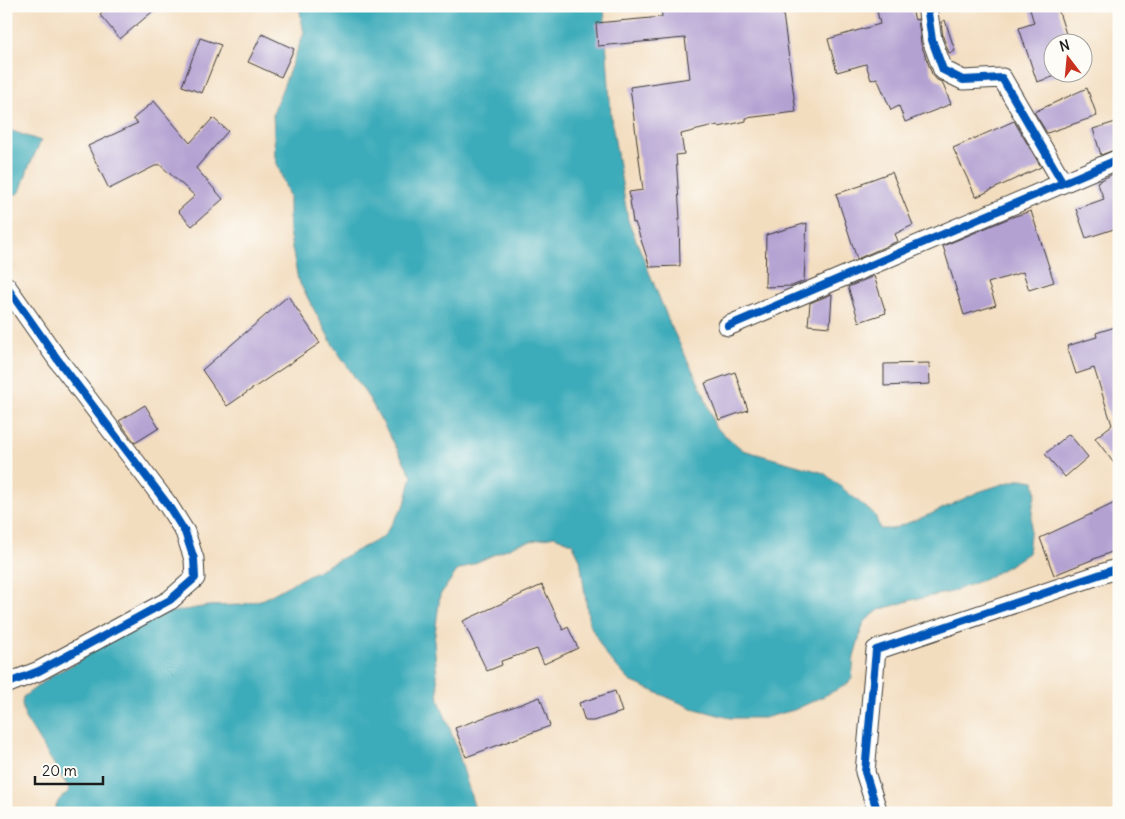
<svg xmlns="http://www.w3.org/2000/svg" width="1125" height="819" viewBox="0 0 1125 819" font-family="Delius,sans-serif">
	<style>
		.water { fill: #3dacba; stroke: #2c646b }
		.building { fill: #b3a1d2 }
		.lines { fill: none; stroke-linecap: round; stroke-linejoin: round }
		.minor-casing { stroke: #3c3934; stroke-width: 21 }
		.minor { stroke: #fff; stroke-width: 19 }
		.cycleway-casing { stroke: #fdfcf7; stroke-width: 11 }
		.cycleway { stroke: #0057b8; stroke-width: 8 }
	</style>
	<rect width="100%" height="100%" fill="#fdfcf7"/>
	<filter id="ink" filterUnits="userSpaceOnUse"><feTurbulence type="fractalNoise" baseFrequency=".02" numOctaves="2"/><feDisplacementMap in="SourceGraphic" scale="10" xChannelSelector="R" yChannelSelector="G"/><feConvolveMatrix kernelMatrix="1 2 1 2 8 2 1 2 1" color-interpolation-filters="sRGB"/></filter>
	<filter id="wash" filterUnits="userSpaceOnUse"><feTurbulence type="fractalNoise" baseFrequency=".0096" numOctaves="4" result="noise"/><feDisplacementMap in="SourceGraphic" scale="20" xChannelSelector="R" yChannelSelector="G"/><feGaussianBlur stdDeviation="1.12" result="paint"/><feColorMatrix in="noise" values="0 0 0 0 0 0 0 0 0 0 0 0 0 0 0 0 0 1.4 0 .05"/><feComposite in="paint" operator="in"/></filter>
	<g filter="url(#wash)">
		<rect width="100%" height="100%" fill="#f3ddbf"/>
		<path class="water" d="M299 6H604L611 117 628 220 670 324 704 394 715 427 743 450 824 473 875 515 880 529H892L931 514 978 492 1006 483 1022 479 1034 481 1036 492 1033 505 1028 553 1008 566 985 579 951 592 912 600 879 610 864 622 854 656 852 679 846 685 820 698 794 710 764 718H730L692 708 630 681 606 655 589 623 580 559 572 543 554 536 518 544 457 571 440 595 434 642 439 700 457 748 476 813H53L59 800 70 790 25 718 22 704 23 697 56 673 78 662 106 640 133 627 167 613 208 606 241 605 264 599 295 582 383 537 405 504 412 476 370 400 333 345 298 280 289 232V196L275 158 273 113 304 33Z
			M12 131 41 141 29 166 20 192 6 199V134Z"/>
		<g id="blocks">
			<path class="building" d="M110 6H159L120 39 100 15Z
				M661 6H782L796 112 746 118V121L719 127 718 125 681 134 684 154 676 155 680 219H679L680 266 650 267 635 222 633 223 629 192 643 190 630 87 690 78 685 38 598 46 596 23 662 17Z
				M876 6H911L915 20 918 19 921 44 932 74 937 80 942 82 951 104 905 122 899 106 891 110 877 78 871 80 866 64 837 72 828 39 880 24Z
				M1029 6H1057L1067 37H1069L1071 42H1052V72H1068L1037 82 1019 28 1034 23Z
				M945 20 955 51 949 53 943 37 941 22Z
				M262 34 294 49 281 77 248 62Z
				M200 38 221 45 202 93 182 86Z
				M1087 88 1097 116 1047 133 1034 112Z
				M154 101 190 143 213 118 228 131 196 168 223 199 192 226 178 211 195 196 159 164 109 189 88 146 138 123 133 119Z
				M1014 121 1041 167 976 197 953 148Z
				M1119 121V148L1101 155 1093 129Z
				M1119 171V233L1117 228 1086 238 1076 209 1104 199 1097 182Z
				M892 172 913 225 895 234 898 241 857 259 836 194 863 185 862 183Z
				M1031 211 1054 282 1029 290 1023 272 988 283 996 305 964 315 943 246 1012 217Z
				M807 223 804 281 792 286 765 287 766 235Z
				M874 276 886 313 859 322 848 287Z
				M832 294 830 327 808 325 810 303Z
				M288 296 320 343 227 406 202 370Z
				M1115 327 1119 339V470L1095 438 1112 425 1094 368 1076 374 1067 346 1097 337 1096 333Z
				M929 363 930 384 884 386V364Z
				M735 372 748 410 719 420 705 383Z
				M145 405 159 428 135 443 119 421Z
				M1069 434 1088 457 1065 477 1045 454Z
				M1119 501V549L1054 575 1040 538Z
				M542 585 563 630 568 627 578 648 544 664 537 649 501 661 502 665 487 671 463 621Z
				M615 691 622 712 593 721H585L579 703Z
				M540 697 550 726 466 757 455 728Z"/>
		</g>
	</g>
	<g filter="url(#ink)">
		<use href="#blocks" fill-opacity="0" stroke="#3c3934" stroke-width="1"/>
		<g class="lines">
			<g class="minor-casing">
				<path id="minor" d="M927 6 932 40 943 70 963 80 1002 78 1063 183
					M6 286 58 360 168 505 185 532 194 559 195 578 170 600 39 671 6 684
					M728 326 1119 159
					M878 813 865 772 876 650 1119 568"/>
			</g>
			<use href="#minor" class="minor"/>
			<g class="cycleway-casing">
				<path id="cycleway" d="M927 6 932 40 943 70 963 80 1002 78 1063 183
					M6 286 58 360 168 505 185 532 194 559 195 578 170 600 39 671 6 684
					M728 326 1119 159
					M878 813 865 772 876 650 1119 568"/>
			</g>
			<use href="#cycleway" class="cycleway"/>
		</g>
	</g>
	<rect width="1125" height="819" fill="none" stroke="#fdfcf7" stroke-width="25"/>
	<g transform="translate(1068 58) rotate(344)"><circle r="24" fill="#fdfcf7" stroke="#a3a29f"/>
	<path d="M0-4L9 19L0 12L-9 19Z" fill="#c8321e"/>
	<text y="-8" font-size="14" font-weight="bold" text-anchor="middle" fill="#1c1c1c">N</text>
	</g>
	<path d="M35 776v8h68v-8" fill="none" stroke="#1c1c1c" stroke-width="2.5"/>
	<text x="42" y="776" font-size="15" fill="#1c1c1c" stroke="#fdfcf7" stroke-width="4" paint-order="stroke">20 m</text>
</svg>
